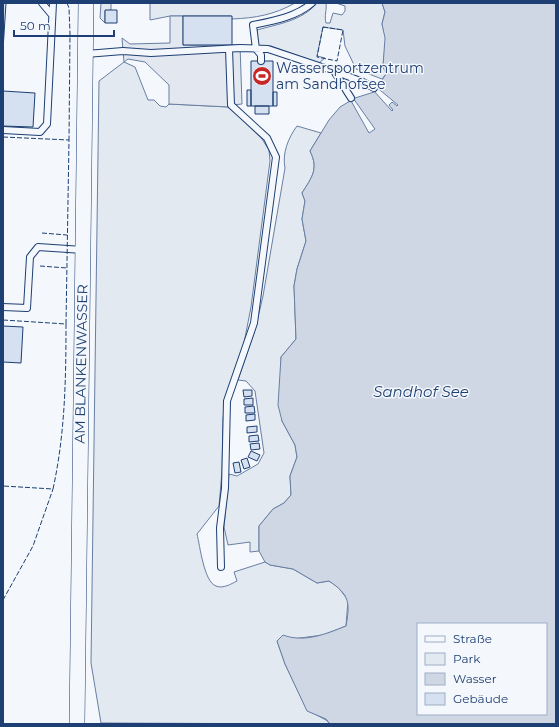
<svg xmlns="http://www.w3.org/2000/svg" width="559" height="727" viewBox="0 0 559 727" font-family="Montserrat,sans-serif">
	<style>
		.green { fill: #e3e9f0; stroke: #687fa3 }
		.parking { fill: #e3e8f0; stroke: #687fa3 }
		.water { fill: #cfd7e4; stroke: #687fa3; fill-rule: evenodd }
		.pier { fill: #f4f7fb; stroke: #687fa3 }
		.building { fill: #d5e0f0; stroke: #1d3f73 }
		.lines { fill: none; stroke-linecap: round; stroke-linejoin: round }
		.service-casing { stroke: #1d3f73; stroke-width: 8 }
		.tertiary-casing { stroke: #1d3f73; stroke-width: 16 }
		.service { stroke: #f4f7fb; stroke-width: 6 }
		.tertiary { stroke: #f4f7fb; stroke-width: 15 }
		.fence { stroke: #1d3f73; stroke-width: 1; stroke-dasharray: 5 2; stroke-linecap: butt }
		.labels { text-anchor: middle; stroke-width: 3; stroke-linejoin: round; paint-order: stroke }
		.poi-label { font-size: 14px; fill: #1d3f73; stroke: #f4f7fb; text-anchor: start }
		.street-label { font-size: 14px; fill: #1d3f73; stroke: #f4f7fb }
		.water-label { font-size: 15px; font-style: italic; fill: #1d3f73; stroke: #f4f7fb }
	</style>
	<rect width="100%" height="100%" fill="#f4f7fb"/>
	<path class="green" d="M101 3H111V10L105 11V23L100 18Z
		M150 3H295C274 15 255 18 232 19L231 16H170L150 20Z
		M317 3H326C327 10 324 16 326 23H330L333 13 342 15 345 11V6L336 3H382L385 12 382 24 386 38 383 66 386 74 382 79 356 69 345 46 343 30 323 27 317 56 325 58 319 63 271 46H258L257 30C278 24 302 21 317 3Z
		M124 62 135 67 148 100H154L160 106 166 107 169 104 229 107 262 139 269 150 270 161 251 307 243 348 227 393 223 418 222 471 219 506 197 534C200 546 204 582 216 586 223 589 231 584 237 581L234 572 265 562 270 565 293 569 317 583 329 581 338 587 348 600 346 626 323 635 277 641 285 664 307 710 326 720 330 724 101 723 91 663 99 81Z
		M297 126 321 133 310 151C319 169 312 177 302 193L305 201 302 219 306 241 297 269 294 286 296 339 281 357 282 421 295 445 297 457 290 476 291 495 284 503 273 509 259 526V551L250 552V542L228 545 224 527 229 474 237 476 258 464 264 453 255 391 246 381 238 380 255 330 263 296 285 168C282 154 288 138 297 126Z"/>
	<path class="parking" d="M170 16H183V45H240L242 104 232 105 229 107 169 104V85L145 62 128 59 124 62 122 38 130 44 170 43Z"/>
	<path class="water" d="M382 3H556V724H330L326 719 307 711 285 664 277 641 283 635C304 643 326 634 346 626 350 603 350 595 329 581L317 583 293 569 270 565 265 562 259 551V526L273 509 284 503 291 495 290 476 297 457 295 445 282 421 278 405 281 357 296 339 294 286 297 269 306 241 302 219 305 201 302 193C312 177 319 169 310 151L329 120 340 107 355 98 374 92 386 74 383 66 385 38 382 24 385 12ZM418 624H546V714H418Z"/>
	<path class="pier" d="M375 86 398 105 397 106 392 102 389 105 393 110 392 111 373 90Z
		M353 98 375 129 369 133 350 99Z"/>
	<path class="building" d="M3 3H6L3 50Z
		M105 10H117V23H105Z
		M183 16H232V45H183Z
		M251 61H273V106H251Z
		M247 90H251V106H247Z
		M3 91 35 93 33 127 3 126Z
		M273 92H277V106H273Z
		M255 106H269V114H255Z
		M3 326 23 327 21 363 3 362Z
		M243 390H252V396L244 397Z
		M253 398V405H244V399Z
		M254 406 255 413H245V407Z
		M255 414V420L246 421V415Z
		M257 426V432L247 433V427Z
		M258 435 259 441 249 442V436Z
		M259 443 260 449 251 450 250 444Z
		M251 451 260 455 257 461 248 457Z
		M247 458 250 467 244 469 241 460Z
		M239 462 241 472 235 473 233 463Z"/>
	<g class="lines">
		<g class="service-casing">
			<path id="service" d="M42 3 52 15
				M86 54 123 51 151 53 240 48 268 49 334 71 363 82 374 88
				M261 61V55L256 49 253 25C273 21 296 17 312 3
				M334 71 351 98
				M3 130 40 132 47 124 53 3
				M3 307 27 308 30 257 38 247 83 250
				M221 567 220 528 225 488 227 401 254 323 276 157 267 138 231 105 229 49"/>
		</g>
		<g class="tertiary-casing">
			<path id="tertiary" d="M77 724 86 3"/>
		</g>
		<use href="#service" class="service"/>
		<use href="#tertiary" class="tertiary"/>
		<path class="fence" d="M67 3 69 8 70 33 69 140
			M323 27 343 30 337 61 317 57Z
			M3 137 69 140 66 324
			M42 233 67 235
			M40 266 67 268
			M3 320 66 324C66 380 65 434 53 489L3 486
			M3 600 33 546 53 489"/>
	</g>
	<defs>
		<g id="stadium-disc" transform="scale(1)"><circle r="9.5" fill="#c62828" stroke="#f4f7fb"/><path d="M0-5a6.5 5 0 1 0 0 10a6.5 5 0 1 0 0-10ZM-3.5-1.8h7v3.6h-7Z" fill="#fff"/></g>
	</defs>
	<g fill-rule="evenodd">
		<use href="#stadium-disc" x="262" y="76"/>
	</g>
	<g class="labels">
		<g class="poi-label">
			<text x="276" y="73">Wassersportzentrum<tspan x="276" dy="16">am Sandhofsee</tspan></text>
		</g>
		<g class="street-label">
			<text transform="translate(81 364) rotate(-89)" y="5">AM BLANKENWASSER</text>
		</g>
		<g class="water-label">
			<text x="421" y="397">Sandhof See</text>
		</g>
	</g>
	<rect width="559" height="727" fill="none" stroke="#1d3f73" stroke-width="8"/>
	<rect x="417" y="623" width="130" height="92" fill="#f4f7fb" stroke="#9eadc5"/>
	<rect x="425" y="636" width="20" height="6" fill="#f4f7fb" stroke="#9eadc5"/>
	<text x="453" y="643" font-size="12" fill="#1d3f73">Straße</text>
	<rect x="425" y="653" width="20" height="12" fill="#e3e9f0" stroke="#9eadc5"/>
	<text x="453" y="663" font-size="12" fill="#1d3f73">Park</text>
	<rect x="425" y="673" width="20" height="12" fill="#cfd7e4" stroke="#9eadc5"/>
	<text x="453" y="683" font-size="12" fill="#1d3f73">Wasser</text>
	<rect x="425" y="693" width="20" height="12" fill="#d5e0f0" stroke="#9eadc5"/>
	<text x="453" y="703" font-size="12" fill="#1d3f73">Gebäude</text>
	<path d="M14 30v6h100v-6" fill="none" stroke="#1d3f73" stroke-width="2"/>
	<text x="20" y="30" font-size="12" fill="#1d3f73" stroke="#f4f7fb" stroke-width="3" paint-order="stroke">50 m</text>
</svg>
